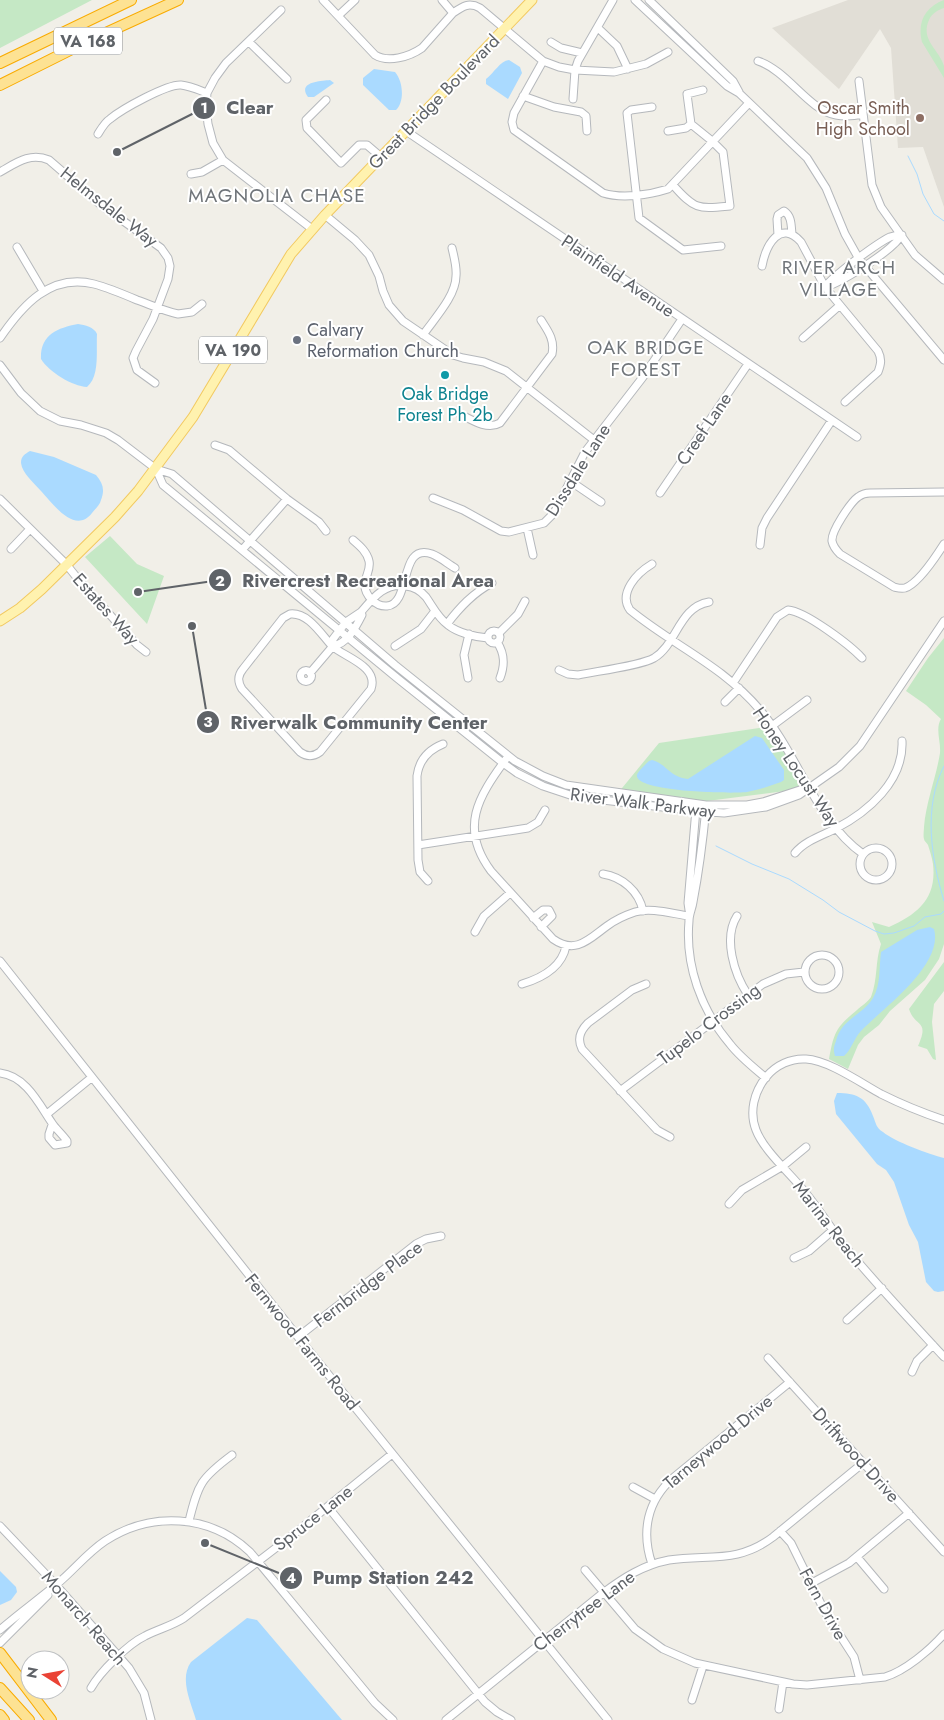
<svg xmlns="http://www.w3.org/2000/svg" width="944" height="1720" viewBox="0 0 944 1720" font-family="Jost,sans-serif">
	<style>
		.education { fill: #e1ded6 }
		.green { fill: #c5e8c5 }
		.water { fill: #aadaff }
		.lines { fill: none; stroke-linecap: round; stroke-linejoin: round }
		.stream { stroke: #aadaff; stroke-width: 1 }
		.minor-casing { stroke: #b5b8bc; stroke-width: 9 }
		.major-casing { stroke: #f2c960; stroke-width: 11 }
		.highway-casing { stroke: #f9ab00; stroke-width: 12 }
		.minor { stroke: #fff; stroke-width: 7 }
		.major { stroke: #fff2af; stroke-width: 9 }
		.highway { stroke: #fde293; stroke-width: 10 }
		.education-dot { fill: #8d6e63; stroke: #fff; stroke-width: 2 }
		.worship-dot { fill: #6b7280; stroke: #fff; stroke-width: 2 }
		.culture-dot { fill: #0f9aa8; stroke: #fff; stroke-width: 2 }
		.labels { text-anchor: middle; stroke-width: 4; stroke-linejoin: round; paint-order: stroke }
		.shield { fill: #fff; stroke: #8f9295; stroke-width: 1 }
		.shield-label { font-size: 16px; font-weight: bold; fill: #5f6368 }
		.street-label { font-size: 18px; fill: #5f6368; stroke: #fff }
		.education-label { font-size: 18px; fill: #785e54; stroke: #fff; text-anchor: end }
		.worship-label { font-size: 18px; fill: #5b616d; stroke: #fff; text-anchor: start }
		.culture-label { font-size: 18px; fill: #0d838f; stroke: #fff }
		.neighbourhood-label { font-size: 19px; letter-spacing: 1px; fill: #70757a; stroke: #fff }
		.leader { fill: none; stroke: #5f6368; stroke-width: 2 }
		.callout-dot { fill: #5f6368; stroke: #fff; stroke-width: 2 }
		.mark-label { font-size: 15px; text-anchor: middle; font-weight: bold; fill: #fff }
		.callout-label { font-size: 19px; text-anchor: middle; font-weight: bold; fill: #5f6368; stroke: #fff; stroke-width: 4; stroke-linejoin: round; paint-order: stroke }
	</style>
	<rect width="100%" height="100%" fill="#f1efe8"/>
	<path class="education" d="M848 0H944V207L923 147 898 148 891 48 880 29 839 89 772 28Z"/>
	<path class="green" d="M0 0H92L0 48Z
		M944 0V8C938 10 932 13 929 20 920 40 939 49 944 66 944 69 944 74 944 78L922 42C917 22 925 7 944 0Z
		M110 536 137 564 164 576 147 624 85 557Z
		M944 638V944L939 959 925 980 890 1011 879 1025 864 1037 858 1045 848 1069 829 1059C834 1033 835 1028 857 1010 861 1006 868 1002 871 997 878 979 875 961 881 944L872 922 889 927C918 914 937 898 933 864 932 858 930 851 928 845 927 843 924 841 924 839 923 836 924 830 924 827 926 802 936 778 940 753 941 741 935 729 941 719L926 705 906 691 928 658Z
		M772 726 809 788 707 801 618 793 659 743Z
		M944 962V991L934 1004 932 1022 936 1060 933 1059 927 1049 918 1046C930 1019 915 1028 909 1009Z"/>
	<path class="water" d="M509 60 520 67 522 73 508 99 486 84V79C494 73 500 61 509 60Z
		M374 69 395 72C403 81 405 101 396 110H389L363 85V78Z
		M330 80 334 83 314 97H308C297 82 320 81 330 80Z
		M78 324C85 325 94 327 97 334 96 351 100 376 87 387 72 386 49 372 41 359 40 335 57 328 78 324Z
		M30 451 54 457 96 475C103 483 105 490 101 500 100 505 95 509 92 513 75 535 53 504 41 491 34 483 22 473 21 463 21 456 25 454 30 451Z
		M755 736 762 738 784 770V780L781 782C770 786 759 790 747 792 734 794 634 792 637 775 638 771 646 764 649 761L652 760C667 764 669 777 688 779Z
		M930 927 934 929C944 965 883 1008 861 1031 854 1038 852 1049 844 1056H835C833 1050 834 1046 836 1041 841 1019 863 1015 873 998 881 985 879 966 881 952L917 930Z
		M837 1093C856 1093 866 1097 873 1116 876 1123 876 1128 883 1132 895 1142 929 1154 944 1158V1291L938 1292 934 1291 926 1282 918 1242 909 1225 894 1182 886 1170 877 1164 836 1114 834 1101Z
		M0 1571 16 1587 17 1592 11 1600 0 1605Z
		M247 1618 257 1620 342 1720H196C191 1702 179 1679 191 1662Z"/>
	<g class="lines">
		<path class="stream" d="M908 156 917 174 923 194 934 214 944 221
			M944 766C923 807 931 858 944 901
			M716 846 752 864 789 879 823 900 839 912 875 931 884 934 894 933 914 926 925 917 941 914 944 911"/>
		<g class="minor-casing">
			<path id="minor" d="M323 0 375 55C388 63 409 57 422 48L453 13
				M442 0 453 13C463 6 469 2 480 8L543 61 559 67 575 70 614 72 646 64 668 52
				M635 0 727 86 739 93 807 158 826 188 845 234 859 259 944 360
				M649 0 733 81 739 92
				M281 10 226 63 215 78 207 93 206 106 208 124 213 143 223 160 312 229
				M339 15 355 0
				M598 28 617 46 628 69
				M249 42 287 79
				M551 42 561 48 582 53
				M543 61 514 113 512 122 514 130 603 193C622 199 649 195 668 189L749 103
				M758 61C788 71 808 110 836 115 845 117 854 116 863 114
				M859 81 872 185 881 207 915 255 944 280
				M523 96 554 107 581 112 586 116 587 131
				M573 99 575 70 578 61 613 0
				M326 100 306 120 307 128 341 163 359 145H367L381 157
				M652 107 631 110 627 113 639 218 683 250 721 246
				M406 131 857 437
				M668 131 686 128 691 124
				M98 134C101 129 105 122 110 119 122 109 167 84 181 85 190 86 199 90 207 93
				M0 172C16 163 30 152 49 160L101 205 161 248 168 258 170 266 168 279 153 319 136 351 133 358 137 370 155 383
				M191 174 202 172 223 160
				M673 185C695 210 698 209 730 206L723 152 712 141 691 124 687 94 703 90
				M325 215 355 240 369 255 379 276 383 291 389 305 403 321 453 355 463 358 484 362 506 371 594 440
				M778 235 777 219 778 215 784 211C792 216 791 226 792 234
				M902 235C899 238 897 242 894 244 882 256 841 283 825 287 834 275 876 244 890 237 893 236 898 235 902 235Z
				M17 247 43 291
				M762 266C766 245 780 219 801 242L825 287 878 351C882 359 881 364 878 372L845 402
				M423 335C434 319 456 296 456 276 457 267 454 257 452 248
				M0 338C22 306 50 273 94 284 109 288 123 294 137 300 151 305 164 311 178 314L192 312 202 304
				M803 338 839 306
				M0 365 21 393 40 411 60 421 81 425 106 433 118 440 156 469 172 474 395 665 515 761 543 776 566 785 706 805H747L763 802 806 788
				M456 412C469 418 486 431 500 423L552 354C555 340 548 331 541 320
				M215 445 229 450 287 499 319 522 326 531
				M156 469 163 485 397 678 503 763 517 773 543 786 570 795 586 798 696 811 724 813 766 807 799 795 839 767 860 746 944 621
				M570 481 601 502
				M944 492 870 493C866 493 862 494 858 497 851 502 831 531 832 541 833 546 836 550 840 554L894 587C898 588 901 589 905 588 918 584 937 555 944 544
				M660 493 748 364
				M433 498 463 510 501 531 509 532 544 523 554 513 585 452 643 377 682 319
				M0 499 66 564 78 579 137 645 146 652
				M527 528 533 555
				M353 540C360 546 367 552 369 561 371 570 365 576 365 584 364 595 376 607 387 606 412 604 398 542 432 554 440 557 448 564 455 568
				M760 545 762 528 767 518 832 420
				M11 549 30 529
				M242 550 287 499
				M652 564C637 573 618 593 630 610 674 646 722 665 760 710 797 753 816 821 863 854
				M361 612C373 598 385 582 406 586 414 587 421 591 426 597 433 607 438 618 448 625 458 633 475 637 488 638
				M290 614C308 612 321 634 332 646 344 657 379 666 371 689L320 752C313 757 307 757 300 752L242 689C237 681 238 675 243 669L283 618Z
				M447 624C460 607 473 593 492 583
				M488 637a6 6 0 1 1 12 0a6 6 0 1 1-12 0Z
				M499 633 518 614 525 601
				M497 642C505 654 505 665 500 678
				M395 646 421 629 435 611
				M559 670 568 674 578 675C597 671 640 666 654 658 677 644 679 607 709 602
				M300.5 676a5.5 5.5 0 1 1 11 0a5.5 5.5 0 1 1-11 0Z
				M310 673 333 646V639L346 622 361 612 362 615C356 627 347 644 333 646
				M468 678 464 655 469 634
				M733 683 777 617 788 610C805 611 850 645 862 658
				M725 702 739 688
				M772 726 807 700
				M506 759C478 797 459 828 491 871L553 939C576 955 589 939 607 926 615 920 626 915 635 912 651 907 673 914 689 916
				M706 808C703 839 699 871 693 902 692 909 689 914 689 921 685 965 701 1010 730 1044 740 1057 753 1067 766 1078
				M418 845 528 828 538 822 545 810
				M860 864a16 16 0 1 1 32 0a16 16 0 1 1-32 0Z
				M795 853C805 841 821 836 835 829 868 812 904 781 902 741
				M603 874C622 877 639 891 643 911
				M428 881 420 872 418 860 417 776C419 760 428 750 443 744
				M689 910 688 903 696 809
				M737 916C723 938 734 974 748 995
				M533 918 543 910H549L552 916 541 927
				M475 932 484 916 510 893
				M805 972a17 17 0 1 1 34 0a17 17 0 1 1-34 0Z
				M0 961 298 1337 608 1720
				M522 984C542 978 562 967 566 946
				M646 984 632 990 588 1023C580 1031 577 1039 582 1049L657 1130 670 1137
				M0 1073C26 1076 39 1104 52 1123 55 1128 63 1135 67 1141V1143L55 1145 49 1138V1134L52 1125
				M620 1091 763 984 786 974 804 972
				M47 1114 91 1078
				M944 1120C923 1113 901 1104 881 1094 861 1083 828 1060 806 1059 791 1058 776 1065 766 1077 754 1092 749 1112 756 1130 764 1151 791 1174 805 1192 819 1209 830 1227 843 1244 875 1283 910 1320 944 1357
				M729 1204 742 1190 783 1166 806 1147
				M794 1258 809 1251 833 1230
				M847 1320 882 1288
				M298 1337 416 1244 426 1239 441 1236
				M768 1358 944 1552
				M912 1372 917 1361 933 1345
				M633 1487 655 1499
				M328 1507 485 1702 497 1712 511 1720
				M189 1521C198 1484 201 1478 232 1455
				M0 1526 56 1585 129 1668 144 1693 151 1720
				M780 1531 791 1543 825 1612 854 1657 860 1680
				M857 1557 884 1589
				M652 1564C641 1532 647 1501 673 1478L790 1382
				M585 1570 635 1629 663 1649 695 1663 793 1684 807 1685 885 1677C905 1671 930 1650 944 1634
				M810 1584 849 1563 909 1513
				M0 1630C18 1614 38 1600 57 1584 73 1571 87 1553 105 1541 151 1511 210 1514 250 1552L375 1703 393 1720
				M0 1643 48 1595
				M91 1688C100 1672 128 1644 145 1636 158 1629 172 1626 184 1618L294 1534 392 1454
				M692 1700 703 1666
				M779 1709 783 1682
				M446 1720 603 1593C623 1578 643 1565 669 1560 709 1554 737 1564 773 1537L863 1463"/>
		</g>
		<g class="major-casing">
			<path id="major" d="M0 621 20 608 42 589 115 517 138 491 193 417 291 254 325 215 532 0"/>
		</g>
		<g class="highway-casing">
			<path id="highway" d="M0 63 131 0
				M0 85 84 43 178 0
				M0 1653 51 1720
				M0 1688 29 1720
				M0 1715 4 1720"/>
		</g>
		<use href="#minor" class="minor"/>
		<use href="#major" class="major"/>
		<use href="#highway" class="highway"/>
	</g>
	<circle class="education-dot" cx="920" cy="118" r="5"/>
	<circle class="worship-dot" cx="297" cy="340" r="5"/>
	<circle class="culture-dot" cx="445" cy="375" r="5"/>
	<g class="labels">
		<g class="shield">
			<rect x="54" y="27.5" width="68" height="27" rx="4"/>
			<rect x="199" y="336.5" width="68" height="27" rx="4"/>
		</g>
		<g class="shield-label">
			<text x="88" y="47">VA 168</text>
			<text x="233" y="356">VA 190</text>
		</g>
		<g class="street-label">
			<text transform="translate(434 102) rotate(-46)" y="6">Great Bridge Boulevard</text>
			<text transform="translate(109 207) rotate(38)" y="6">Helmsdale Way</text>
			<text transform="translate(618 276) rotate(34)" y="6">Plainfield Avenue</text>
			<text transform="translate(704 429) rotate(-56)" y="6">Creef Lane</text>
			<text transform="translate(578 470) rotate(-58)" y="6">Dissdale Lane</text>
			<text transform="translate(106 609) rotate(48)" y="6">Estates Way</text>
			<text transform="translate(796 767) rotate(56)" y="6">Honey Locust Way</text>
			<text transform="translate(643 803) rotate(7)" y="6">River Walk Parkway</text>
			<text transform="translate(709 1024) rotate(-37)" y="6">Tupelo Crossing</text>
			<text transform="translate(829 1224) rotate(52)" y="6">Marina Reach</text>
			<text transform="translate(368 1284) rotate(-37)" y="6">Fernbridge Place</text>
			<text transform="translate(302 1342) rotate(51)" y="6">Fernwood Farms Road</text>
			<text transform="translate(718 1442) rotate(-40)" y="6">Tarneywood Drive</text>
			<text transform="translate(856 1455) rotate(48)" y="6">Driftwood Drive</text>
			<text transform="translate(313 1518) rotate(-38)" y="6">Spruce Lane</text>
			<text transform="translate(823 1604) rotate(61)" y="6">Fern Drive</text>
			<text transform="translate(584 1611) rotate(-37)" y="6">Cherrytree Lane</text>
			<text transform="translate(84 1618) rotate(49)" y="6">Monarch Reach</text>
		</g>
		<g class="education-label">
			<text x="910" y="114">Oscar Smith<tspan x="910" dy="21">High School</tspan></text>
		</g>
		<g class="worship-label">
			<text x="307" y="336">Calvary<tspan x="307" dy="21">Reformation Church</tspan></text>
		</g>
		<g class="culture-label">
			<text x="445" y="400">Oak Bridge<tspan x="445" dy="21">Forest Ph 2b</tspan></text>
		</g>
		<g class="neighbourhood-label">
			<text x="277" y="202">MAGNOLIA CHASE</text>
			<text x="839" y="274">RIVER ARCH<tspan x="839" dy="22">VILLAGE</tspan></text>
			<text x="646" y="354">OAK BRIDGE<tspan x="646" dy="22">FOREST</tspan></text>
		</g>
	</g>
	<path class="leader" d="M117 152L204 108M138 592L220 580M192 626L208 722M205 1543L291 1578"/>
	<g class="callout-dot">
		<circle cx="117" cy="152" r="5"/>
		<circle cx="138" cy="592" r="5"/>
		<circle cx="192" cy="626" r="5"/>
		<circle cx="205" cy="1543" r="5"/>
		<circle cx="204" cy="108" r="12"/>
		<circle cx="220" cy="580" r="12"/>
		<circle cx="208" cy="722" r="12"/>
		<circle cx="291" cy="1578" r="12"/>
	</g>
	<g class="mark-label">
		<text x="204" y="113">1</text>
		<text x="220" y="586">2</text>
		<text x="208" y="727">3</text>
		<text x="291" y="1583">4</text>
	</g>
	<g class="callout-label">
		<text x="250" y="114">Clear</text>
		<text x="368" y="587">Rivercrest Recreational Area</text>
		<text x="359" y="729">Riverwalk Community Center</text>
		<text x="393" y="1584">Pump Station 242</text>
	</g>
	<g transform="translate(45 1675) rotate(281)"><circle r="24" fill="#ffffff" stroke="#bfc1c3"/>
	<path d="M0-4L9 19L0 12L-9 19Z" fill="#ea4335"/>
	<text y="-8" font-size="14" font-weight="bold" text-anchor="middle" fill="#5f6368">N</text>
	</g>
</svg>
